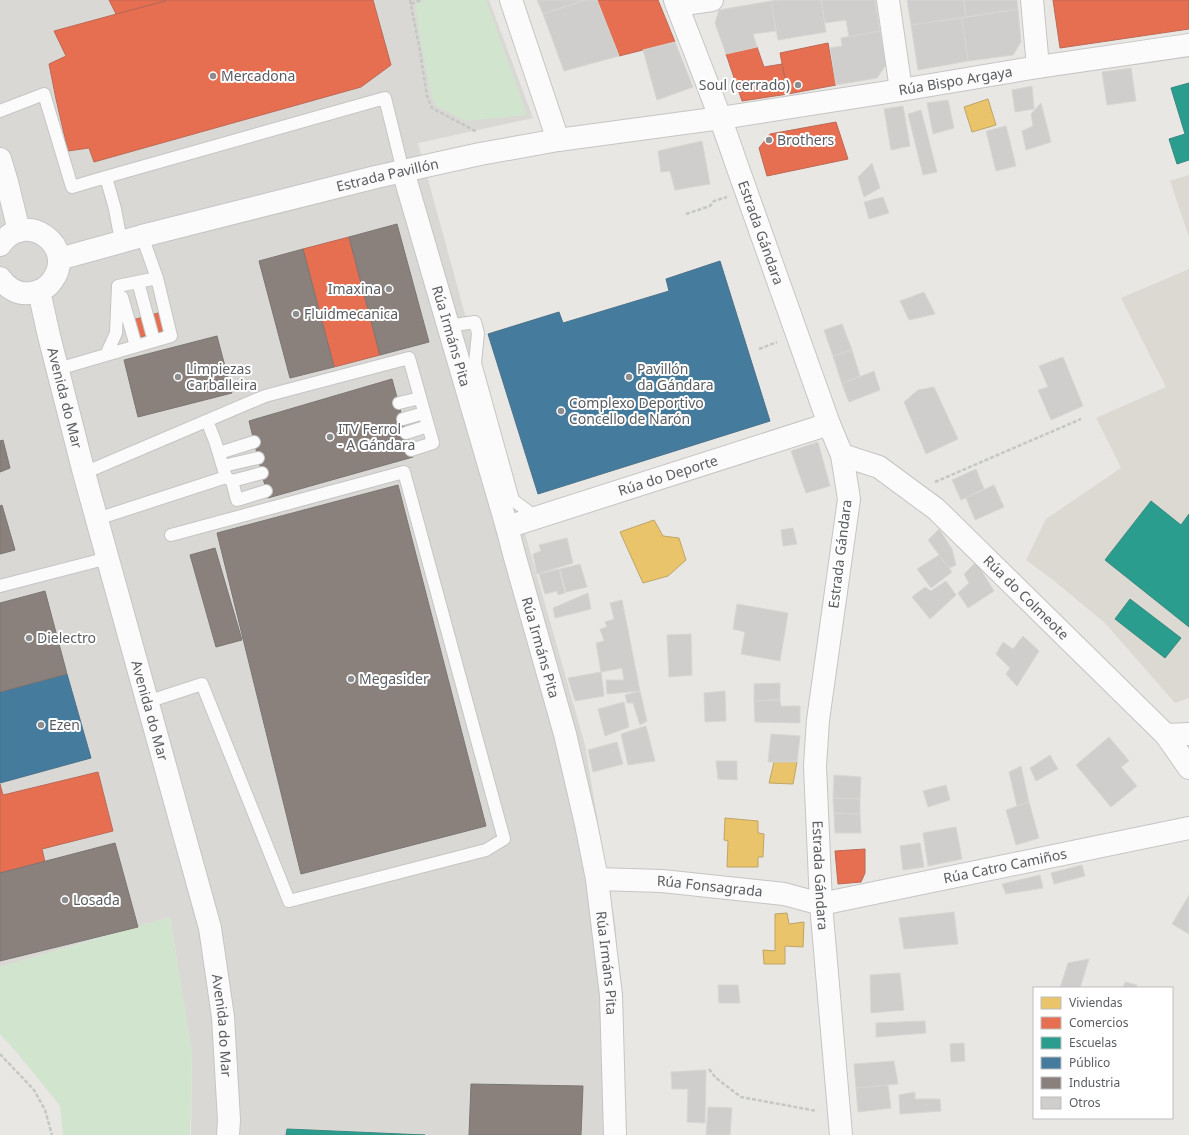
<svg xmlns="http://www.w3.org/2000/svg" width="1189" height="1135" viewBox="0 0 1189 1135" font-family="'Noto Sans',sans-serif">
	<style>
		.industrial { fill: #d9d8d4 }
		.education { fill: #dcd9d2 }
		.green { fill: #d1e4ce }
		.homes { fill: #e9c46a; stroke: #bea567 }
		.shops { fill: #e76f51; stroke: #bc6956 }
		.schools { fill: #2a9d8f; stroke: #388a81 }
		.public { fill: #457b9d; stroke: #4b728b }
		.industry { fill: #8a817c; stroke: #7b7674 }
		.building { fill: #cfcecc; stroke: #d8d6d2 }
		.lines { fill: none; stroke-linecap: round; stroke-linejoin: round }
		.lane-casing { stroke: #c5c5c5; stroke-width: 14 }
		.street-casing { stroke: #c5c5c5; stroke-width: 24 }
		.secondary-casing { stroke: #c5c5c5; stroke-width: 24 }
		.path { stroke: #c4c8c5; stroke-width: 2.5; stroke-dasharray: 4 2; stroke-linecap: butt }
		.lane { stroke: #fcfbfb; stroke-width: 12 }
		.street { stroke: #fcfbfb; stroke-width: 22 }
		.secondary { stroke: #fcfbfb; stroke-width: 22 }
		.poi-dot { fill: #8b8d8e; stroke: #fff; stroke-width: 1.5 }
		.labels { text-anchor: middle; stroke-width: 4; stroke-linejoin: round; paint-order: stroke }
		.poi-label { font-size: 14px; fill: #595c60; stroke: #fff; text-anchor: start }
		.street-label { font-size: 14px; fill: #595c60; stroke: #fff }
	</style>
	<rect width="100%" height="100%" fill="#e8e7e3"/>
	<path class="industrial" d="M0 0H489L533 118 418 143 528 544 585 745 616 929 624 1135H191L192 1053 170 917 0 967Z"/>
	<path class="education" d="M1189 175V237L1170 181Z
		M1189 269V698L1175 703 1105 623 1053 580 1026 560 1046 519 1121 468 1096 418 1166 387 1121 298Z"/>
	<path class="green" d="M425 0H486L527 115 466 121 436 106 432 97 420 38 416 7 417 4Z
		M170 917 192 1053 190 1135H63L60 1106 19 1055 0 1034V967Z"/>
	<path class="homes" d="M988 99 996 125 972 132 964 107Z
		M654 520 663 536 679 538 686 560 668 576 643 583 620 532Z
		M774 762H797L793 784 769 783Z
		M725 818 758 821V833L764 834 763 857H758V867H727L728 841 724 840Z
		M787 913 789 924 804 922 803 947 785 946V964H764L763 950 775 951V914Z"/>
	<path class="shops" d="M109 0H166V1L116 14Z
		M168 0H373L391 65 361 87 94 162 89 148 68 151 56 99 49 64 66 56 54 31Z
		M597 0H658L675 42 619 56Z
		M1053 0H1189V29L1060 48Z
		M828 43 836 85 788 94 780 53Z
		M757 47 764 67 782 64 788 94 742 101 726 54Z
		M836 122 848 159 767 176 759 148 770 134Z
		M349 237 380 355 334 367 303 249Z
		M169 310 173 328 130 340 125 322Z
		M98 772 113 831 42 849 45 862 0 873V784L3 795Z
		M865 849V873L861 882 838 884 835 851Z"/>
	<path class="schools" d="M1189 83V160L1177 164 1169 139 1185 134 1171 88Z
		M1151 501 1181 525 1189 514V627L1105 560Z
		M1130 599 1181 638 1165 658 1115 619Z
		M287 1129 425 1135H286Z"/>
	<path class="public" d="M720 261 770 421 538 494 488 334 559 312 563 323 669 291 666 279Z
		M67 674 91 758 0 783V692Z"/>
	<path class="industry" d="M397 224 429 342 380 355 349 237Z
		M303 249 334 367 290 378 259 261Z
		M217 336 232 393 138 417 124 360Z
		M392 379 413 457 268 498 249 421Z
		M3 440 10 468 0 472V441Z
		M398 485 486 826 301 874 217 533Z
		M2 505 15 550 0 554V506Z
		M215 548 242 640 216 647 190 555Z
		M45 591 67 674 0 692V603Z
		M115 843 138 927 0 961V873Z
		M471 1084 583 1086 581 1135H469Z"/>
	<path class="building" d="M537 0H586L543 14Z
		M586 0H597L619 56 564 71 543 14Z
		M779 0H821L826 32 778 40 771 1Z
		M821 0H875L880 31 849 37 846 20 825 23Z
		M907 0H964L966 17 911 25Z
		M964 0H1017L1018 9 966 17Z
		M771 1 776 31 753 34 757 47 726 54 715 23 719 10Z
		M1018 9 1021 42 1013 55 968 61 962 18Z
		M962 18 968 61 918 70 911 25Z
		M880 31 886 65 877 78 836 85 830 48 842 46 841 38Z
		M675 42 693 87 657 100 643 50Z
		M1131 68 1136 101 1107 105 1102 72Z
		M1032 86 1034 109 1015 112 1012 90Z
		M948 100 954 128 933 134 927 103Z
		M1041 103 1051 142 1026 150 1022 131 1033 126 1031 114Z
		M903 106 910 146 891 150 884 109Z
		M921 110 937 172 923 175 908 114Z
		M1006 126 1016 166 996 171 986 131Z
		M702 141 710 184 675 190 670 171 661 172 658 151Z
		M872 163 880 188 864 197 858 177Z
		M883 197 889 213 869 219 864 202Z
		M924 292 935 314 909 320 900 301Z
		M842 324 852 350 833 356 824 330Z
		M852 350 860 376 842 384 833 356Z
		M1063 357 1083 406 1051 420 1038 390 1048 387 1039 366Z
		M874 371 880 390 849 402 842 384Z
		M934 387 958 439 926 454 904 402 918 390Z
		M818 442 830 486 806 493 791 451Z
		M976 469 984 489 961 500 952 480Z
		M994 485 1004 507 975 520 966 498Z
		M793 528 797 544 783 546 781 530Z
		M939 529 952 549 956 565 949 568 928 540Z
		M567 538 573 563 537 574 533 554 541 551 539 545Z
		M939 555 952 572 931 588 917 569Z
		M976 562 994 591 968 608 958 593 969 583 964 574Z
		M580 564 587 587 566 592 560 569Z
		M559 569 565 593 558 595 557 591 545 594 539 574Z
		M946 581 956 595 930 619 912 597 925 587 931 591Z
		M588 593 591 609 555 618 553 608Z
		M622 600 640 691 607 694 606 680H624L622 668 601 672 596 643 604 641 600 629 607 627 605 622 614 619 610 603Z
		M737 604 788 613 780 661 741 654 745 632 733 629Z
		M691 634 692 675 669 677 667 635Z
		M1023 636 1039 651 1017 686 1006 674 1010 668 996 654 1003 642 1013 649Z
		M601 672 604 696 575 701 568 678Z
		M780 683V700L754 701V684Z
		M640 691 647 721 640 725 633 703H627L625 695Z
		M725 691 726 721 705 722 704 693Z
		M780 700 781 706H800V723L755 722 754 701Z
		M624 702 629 727 605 736 598 709Z
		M646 726 655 761 628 765 621 734Z
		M771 734 800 736 797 762H768Z
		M1109 737 1129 761 1121 767 1137 786 1111 807 1076 765Z
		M617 742 623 764 593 772 588 750Z
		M1050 755 1058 769 1036 781 1030 768Z
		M716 761H737V780L718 779Z
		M1021 766 1029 802 1017 806 1009 772Z
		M834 775 861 777 860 799 833 798Z
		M946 785 950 800 928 807 923 791Z
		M833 798 860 799V814L834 813Z
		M1029 802 1039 838 1016 845 1006 810Z
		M834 813 860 814 861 833H835Z
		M956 827 962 859 928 866 923 833Z
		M920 843 924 867 903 870 900 846Z
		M1082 865 1085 876 1054 884 1051 873Z
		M1040 875 1043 888 1006 894 1002 884Z
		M1189 895V934L1172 924Z
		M954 912 958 944 904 949 899 918Z
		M1089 959 1080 988H1060L1068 963Z
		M900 973 904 1010 871 1013 870 975Z
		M1125 982 1137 985 1136 988H1123Z
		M718 985H738L740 1003H719Z
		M925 1021 926 1033 876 1037V1023Z
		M964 1043 965 1061 951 1062 950 1044Z
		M894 1061 898 1084 856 1088 854 1064Z
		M706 1070 705 1123 687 1122 688 1089H672L671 1072Z
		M888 1085 891 1108 858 1112 856 1088Z
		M915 1092V1099H940L941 1111 900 1114 899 1095Z
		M708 1107 732 1108 730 1135H706Z"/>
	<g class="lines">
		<g class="lane-casing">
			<path id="lane" d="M0 111 44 94 72 187 106 177
				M121 241 115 209 106 177 385 98 403 171
				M138 282 154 341
				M118 286 157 278
				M122 297 136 346
				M448 326 475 322 478 333 475 363 513 500 537 518
				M106 355 116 333 118 286
				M58 369 171 336 157 278 142 236
				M399 403 420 398
				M403 419 424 413
				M406 433 428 426
				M219 453 254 442
				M223 466 258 458
				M84 473 265 396 409 358 433 443 411 450
				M226 477 232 481 237 500 266 491
				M232 481 262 473
				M97 519 226 477 215 441 207 421
				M0 586 108 558
				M147 702 202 684 289 901 486 850 504 839 404 472 171 535"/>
		</g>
		<g class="street-casing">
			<g id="street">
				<path d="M511 0 558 140"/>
				<path d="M888 0 901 90"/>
				<path d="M1032 0 1038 67"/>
				<path d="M677 5 712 0"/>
				<path id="s1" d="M403 171 507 527 514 554 565 734 586 824 597 879 611 995 615 1135"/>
				<path id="s2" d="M842 455 879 467 936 509 1166 735 1189 768"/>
				<path id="s3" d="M507 527 829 424"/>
				<path d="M1166 735 1189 734"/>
				<path id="s4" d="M597 879 662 881 784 894 821 904 1189 828"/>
			</g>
		</g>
		<g class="secondary-casing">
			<g id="secondary">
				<path id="s5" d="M675 0C695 53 717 106 735 160L829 424 842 455 849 499 818 720 815 766 821 904 841 1135"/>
				<path d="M0 159 7 182 19 231"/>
				<path d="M0 245C25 208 78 246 52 281 47 288 39 292 31 293 18 295 7 288 0 278"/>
				<path id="s6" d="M59 259 142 236 376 177 480 154 558 140 721 118 901 90 1038 67 1189 45"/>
				<path id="s7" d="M39 291 49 336 84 473 210 928 223 1017 229 1120 228 1135"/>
			</g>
		</g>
		<path class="path" d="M410 0 420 51 427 96 432 108 477 132
			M411 4 421 0
			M686 214 710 206 714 201 727 197
			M759 349 777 342
			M935 482 1081 419
			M0 1054 34 1090 45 1110 52 1135
			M709 1069 716 1078 741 1097 817 1111"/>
		<use href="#lane" class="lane"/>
		<use href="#street" class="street"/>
		<use href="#secondary" class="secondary"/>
	</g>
	<g class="poi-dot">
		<circle cx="213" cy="76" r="4"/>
		<circle cx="798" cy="85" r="4"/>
		<circle cx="769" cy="140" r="4"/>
		<circle cx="389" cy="289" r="4"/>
		<circle cx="296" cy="314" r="4"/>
		<circle cx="178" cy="377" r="4"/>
		<circle cx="629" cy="377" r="4"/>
		<circle cx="561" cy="411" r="4"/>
		<circle cx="330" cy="437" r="4"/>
		<circle cx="29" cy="638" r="4"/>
		<circle cx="351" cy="679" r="4"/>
		<circle cx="41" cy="725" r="4"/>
		<circle cx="65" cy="900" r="4"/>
	</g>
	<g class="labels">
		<g class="poi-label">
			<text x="221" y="81">Mercadona</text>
			<text x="790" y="90" text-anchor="end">Soul (cerrado)</text>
			<text x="777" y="145">Brothers</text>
			<text x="381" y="294" text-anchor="end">Imaxina</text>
			<text x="304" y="319">Fluidmecanica</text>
			<text x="186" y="374">Limpiezas<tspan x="186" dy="16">Carballeira</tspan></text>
			<text x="637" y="374">Pavillón<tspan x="637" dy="16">da Gándara</tspan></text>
			<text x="569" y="408">Complexo Deportivo<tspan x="569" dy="16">Concello de Narón</tspan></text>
			<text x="338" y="434">ITV Ferrol<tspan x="338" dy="16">- A Gándara</tspan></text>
			<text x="37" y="643">Dielectro</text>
			<text x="359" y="684">Megasider</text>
			<text x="49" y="730">Ezen</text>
			<text x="73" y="905">Losada</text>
		</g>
		<g class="street-label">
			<text dy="5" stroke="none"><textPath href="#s6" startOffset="915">Rúa Bispo Argaya</textPath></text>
			<text dy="5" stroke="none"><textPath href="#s6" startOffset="339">Estrada Pavillón</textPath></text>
			<text dy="5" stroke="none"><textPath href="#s5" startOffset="248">Estrada Gándara</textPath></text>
			<text dy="5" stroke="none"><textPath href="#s1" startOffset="172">Rúa Irmáns Pita</textPath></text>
			<text dy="5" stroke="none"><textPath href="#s7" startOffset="110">Avenida do Mar</textPath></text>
			<text dy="5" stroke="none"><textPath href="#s3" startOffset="169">Rúa do Deporte</textPath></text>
			<text transform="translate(840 554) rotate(-83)" y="5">Estrada Gándara</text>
			<text dy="5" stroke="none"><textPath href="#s2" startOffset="236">Rúa do Colmeote</textPath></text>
			<text dy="5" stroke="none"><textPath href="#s1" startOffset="496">Rúa Irmáns Pita</textPath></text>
			<text dy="5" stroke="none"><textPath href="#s7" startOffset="434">Avenida do Mar</textPath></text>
			<text dy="5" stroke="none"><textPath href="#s4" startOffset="414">Rúa Catro Camiños</textPath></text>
			<text dy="5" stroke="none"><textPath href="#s5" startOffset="908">Estrada Gándara</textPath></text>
			<text dy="5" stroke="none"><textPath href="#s4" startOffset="113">Rúa Fonsagrada</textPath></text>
			<text dy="5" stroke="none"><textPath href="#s1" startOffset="819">Rúa Irmáns Pita</textPath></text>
			<text dy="5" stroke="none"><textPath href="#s7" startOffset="758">Avenida do Mar</textPath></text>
		</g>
	</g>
	<rect x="1033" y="987" width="140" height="132" fill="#ffffff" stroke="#bdbebf"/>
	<rect x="1041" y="997" width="20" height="12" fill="#e9c46a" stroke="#bdbebf"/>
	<text x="1069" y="1007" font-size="12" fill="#595c60">Viviendas</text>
	<rect x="1041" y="1017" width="20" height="12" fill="#e76f51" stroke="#bdbebf"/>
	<text x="1069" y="1027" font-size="12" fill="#595c60">Comercios</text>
	<rect x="1041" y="1037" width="20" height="12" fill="#2a9d8f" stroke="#bdbebf"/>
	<text x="1069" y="1047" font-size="12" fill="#595c60">Escuelas</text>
	<rect x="1041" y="1057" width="20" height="12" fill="#457b9d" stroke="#bdbebf"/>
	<text x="1069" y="1067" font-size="12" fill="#595c60">Público</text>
	<rect x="1041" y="1077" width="20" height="12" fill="#8a817c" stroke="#bdbebf"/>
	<text x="1069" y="1087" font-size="12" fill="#595c60">Industria</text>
	<rect x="1041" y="1097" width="20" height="12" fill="#cfcecc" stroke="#bdbebf"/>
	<text x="1069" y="1107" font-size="12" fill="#595c60">Otros</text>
</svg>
